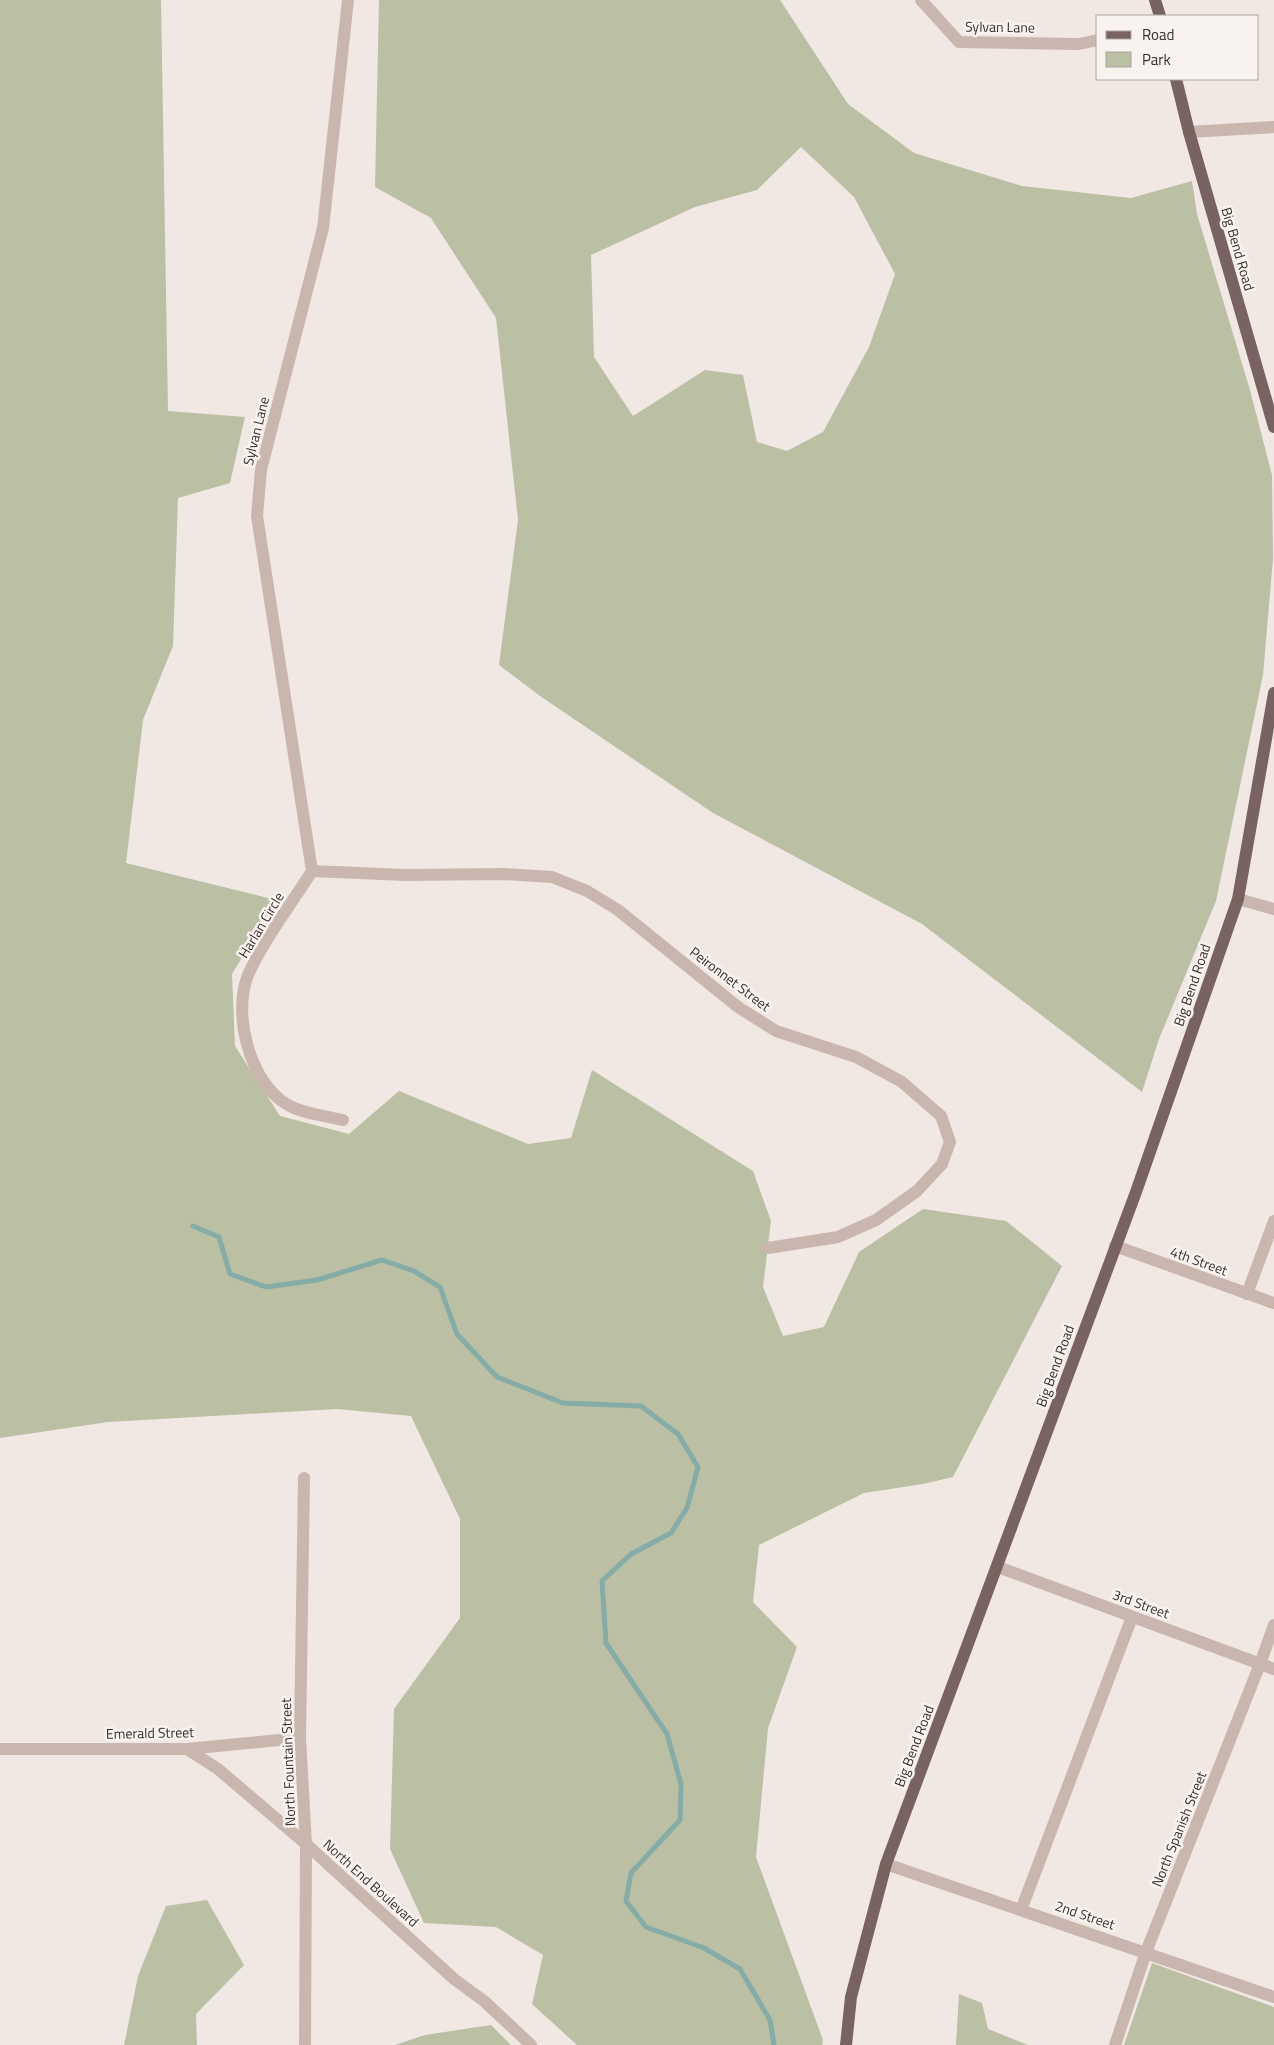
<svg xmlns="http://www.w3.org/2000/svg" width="1274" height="2045" viewBox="0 0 1274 2045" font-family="'Titillium Web',sans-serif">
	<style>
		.green { fill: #bbbfa4; fill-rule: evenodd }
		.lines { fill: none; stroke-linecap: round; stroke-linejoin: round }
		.stream { stroke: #85aca6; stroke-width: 5 }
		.minor { stroke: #c9b6af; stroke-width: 12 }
		.major { stroke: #796360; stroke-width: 12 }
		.labels { text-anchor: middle; stroke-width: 5; stroke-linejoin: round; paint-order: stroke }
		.street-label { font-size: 14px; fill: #392e2d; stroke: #f9f3ef }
	</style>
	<rect width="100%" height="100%" fill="#f1e8e3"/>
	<path class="green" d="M0 0H161L168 411 245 417 230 483 178 498 173 646 143 720 126 863 276 900 232 974 235 1046 280 1116 349 1134 399 1091 528 1144 571 1138 592 1070 753 1171 771 1221 763 1287 783 1336 824 1327 859 1252 923 1209 1006 1221 1062 1266 953 1477 923 1484 864 1493 759 1545 753 1602 797 1647 768 1728 756 1857 823 2040 822 2045H577L532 2004 543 1955 496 1927 424 1923 390 1849 394 1709 460 1618V1519L411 1416 337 1409 108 1422 0 1438Z
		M379 0H780L848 104 914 153 1022 186 1131 198 1192 181 1197 214 1250 390 1272 475 1273 559 1263 675 1216 901 1159 1039 1142 1092 922 924 713 813 540 696 499 665 518 520 496 318 431 218 375 187ZM801 147 854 197 895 274 869 347 823 432 787 451 757 442 743 375 705 370 633 416 594 357 591 255 695 207 757 190Z
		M207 1900 244 1965 196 2014 197 2045H124L138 1976 166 1906Z
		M1152 1963 1274 2007V2045H1124Z
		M959 1994 982 2003 988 2029 1028 2045H956Z
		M491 2025 511 2045H395L425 2035Z"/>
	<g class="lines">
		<path class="stream" d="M193 1226 219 1237 230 1274 266 1287 317 1280 382 1260 414 1271 440 1287 457 1334 497 1377 563 1403 641 1406 678 1434 698 1467 687 1508 671 1533 631 1554 602 1581 606 1643 667 1734 681 1784 680 1820 631 1873 626 1901 646 1927 704 1948 740 1969 770 2020 774 2045"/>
		<path class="minor" d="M921 0 959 42 1079 44 1098 40
			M1189 132 1274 127
			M312 871 405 875 504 874 552 877 587 891 618 910 738 1007 776 1031 856 1057 902 1082 941 1116 950 1142 942 1164 917 1191 876 1220 838 1237 768 1248
			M312 871 257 516 261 470 323 228 348 0
			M312 871C292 903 263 941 248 975 232 1015 250 1083 288 1105 304 1114 326 1116 343 1120
			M1238 899 1274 909
			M1115 1246 1274 1303
			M1247 1294 1274 1221
			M304 1478 300 1738 306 1844 305 2045
			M998 1567 1274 1669
			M0 1749H187L300 1738
			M187 1749 218 1769 306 1844 454 1979 484 2001 531 2045
			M886 1864 1274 1997
			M1021 1910 1132 1617
			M1115 2045 1146 1952 1260 1664 1274 1625"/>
		<path class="major" d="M1155 0 1160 16
			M1176 79 1189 132 1274 427
			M846 2045 851 1997 886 1864 1136 1192 1238 899 1274 693"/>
	</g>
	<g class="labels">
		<g class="street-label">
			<text transform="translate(1000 27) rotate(1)" y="5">Sylvan Lane</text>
			<text transform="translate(1238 249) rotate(74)" y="5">Big Bend Road</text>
			<text transform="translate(256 431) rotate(-76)" y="5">Sylvan Lane</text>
			<text transform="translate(261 925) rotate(-59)" y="5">Harlan Circle</text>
			<text transform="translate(730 979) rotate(37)" y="5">Peironnet Street</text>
			<text transform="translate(1192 985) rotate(-71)" y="5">Big Bend Road</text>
			<text transform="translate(1199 1261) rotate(20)" y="5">4th Street</text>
			<text transform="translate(1055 1366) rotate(-70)" y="5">Big Bend Road</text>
			<text transform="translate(1141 1604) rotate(20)" y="5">3rd Street</text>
			<text transform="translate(150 1733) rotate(-1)" y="5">Emerald Street</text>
			<text transform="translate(914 1746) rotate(-69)" y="5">Big Bend Road</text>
			<text transform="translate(288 1762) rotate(-92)" y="5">North Fountain Street</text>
			<text transform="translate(1179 1829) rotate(-68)" y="5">North Spanish Street</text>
			<text transform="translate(371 1883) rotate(42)" y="5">North End Boulevard</text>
			<text transform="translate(1085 1915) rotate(19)" y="5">2nd Street</text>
		</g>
	</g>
	<rect x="1096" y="15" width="162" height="65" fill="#f9f3ef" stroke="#aca4a1"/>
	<rect x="1106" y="31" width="25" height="8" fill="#796360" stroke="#aca4a1"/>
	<text x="1142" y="40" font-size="15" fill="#392e2d">Road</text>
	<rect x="1106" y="52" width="25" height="15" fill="#bbbfa4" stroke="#aca4a1"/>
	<text x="1142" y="65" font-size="15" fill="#392e2d">Park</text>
</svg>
